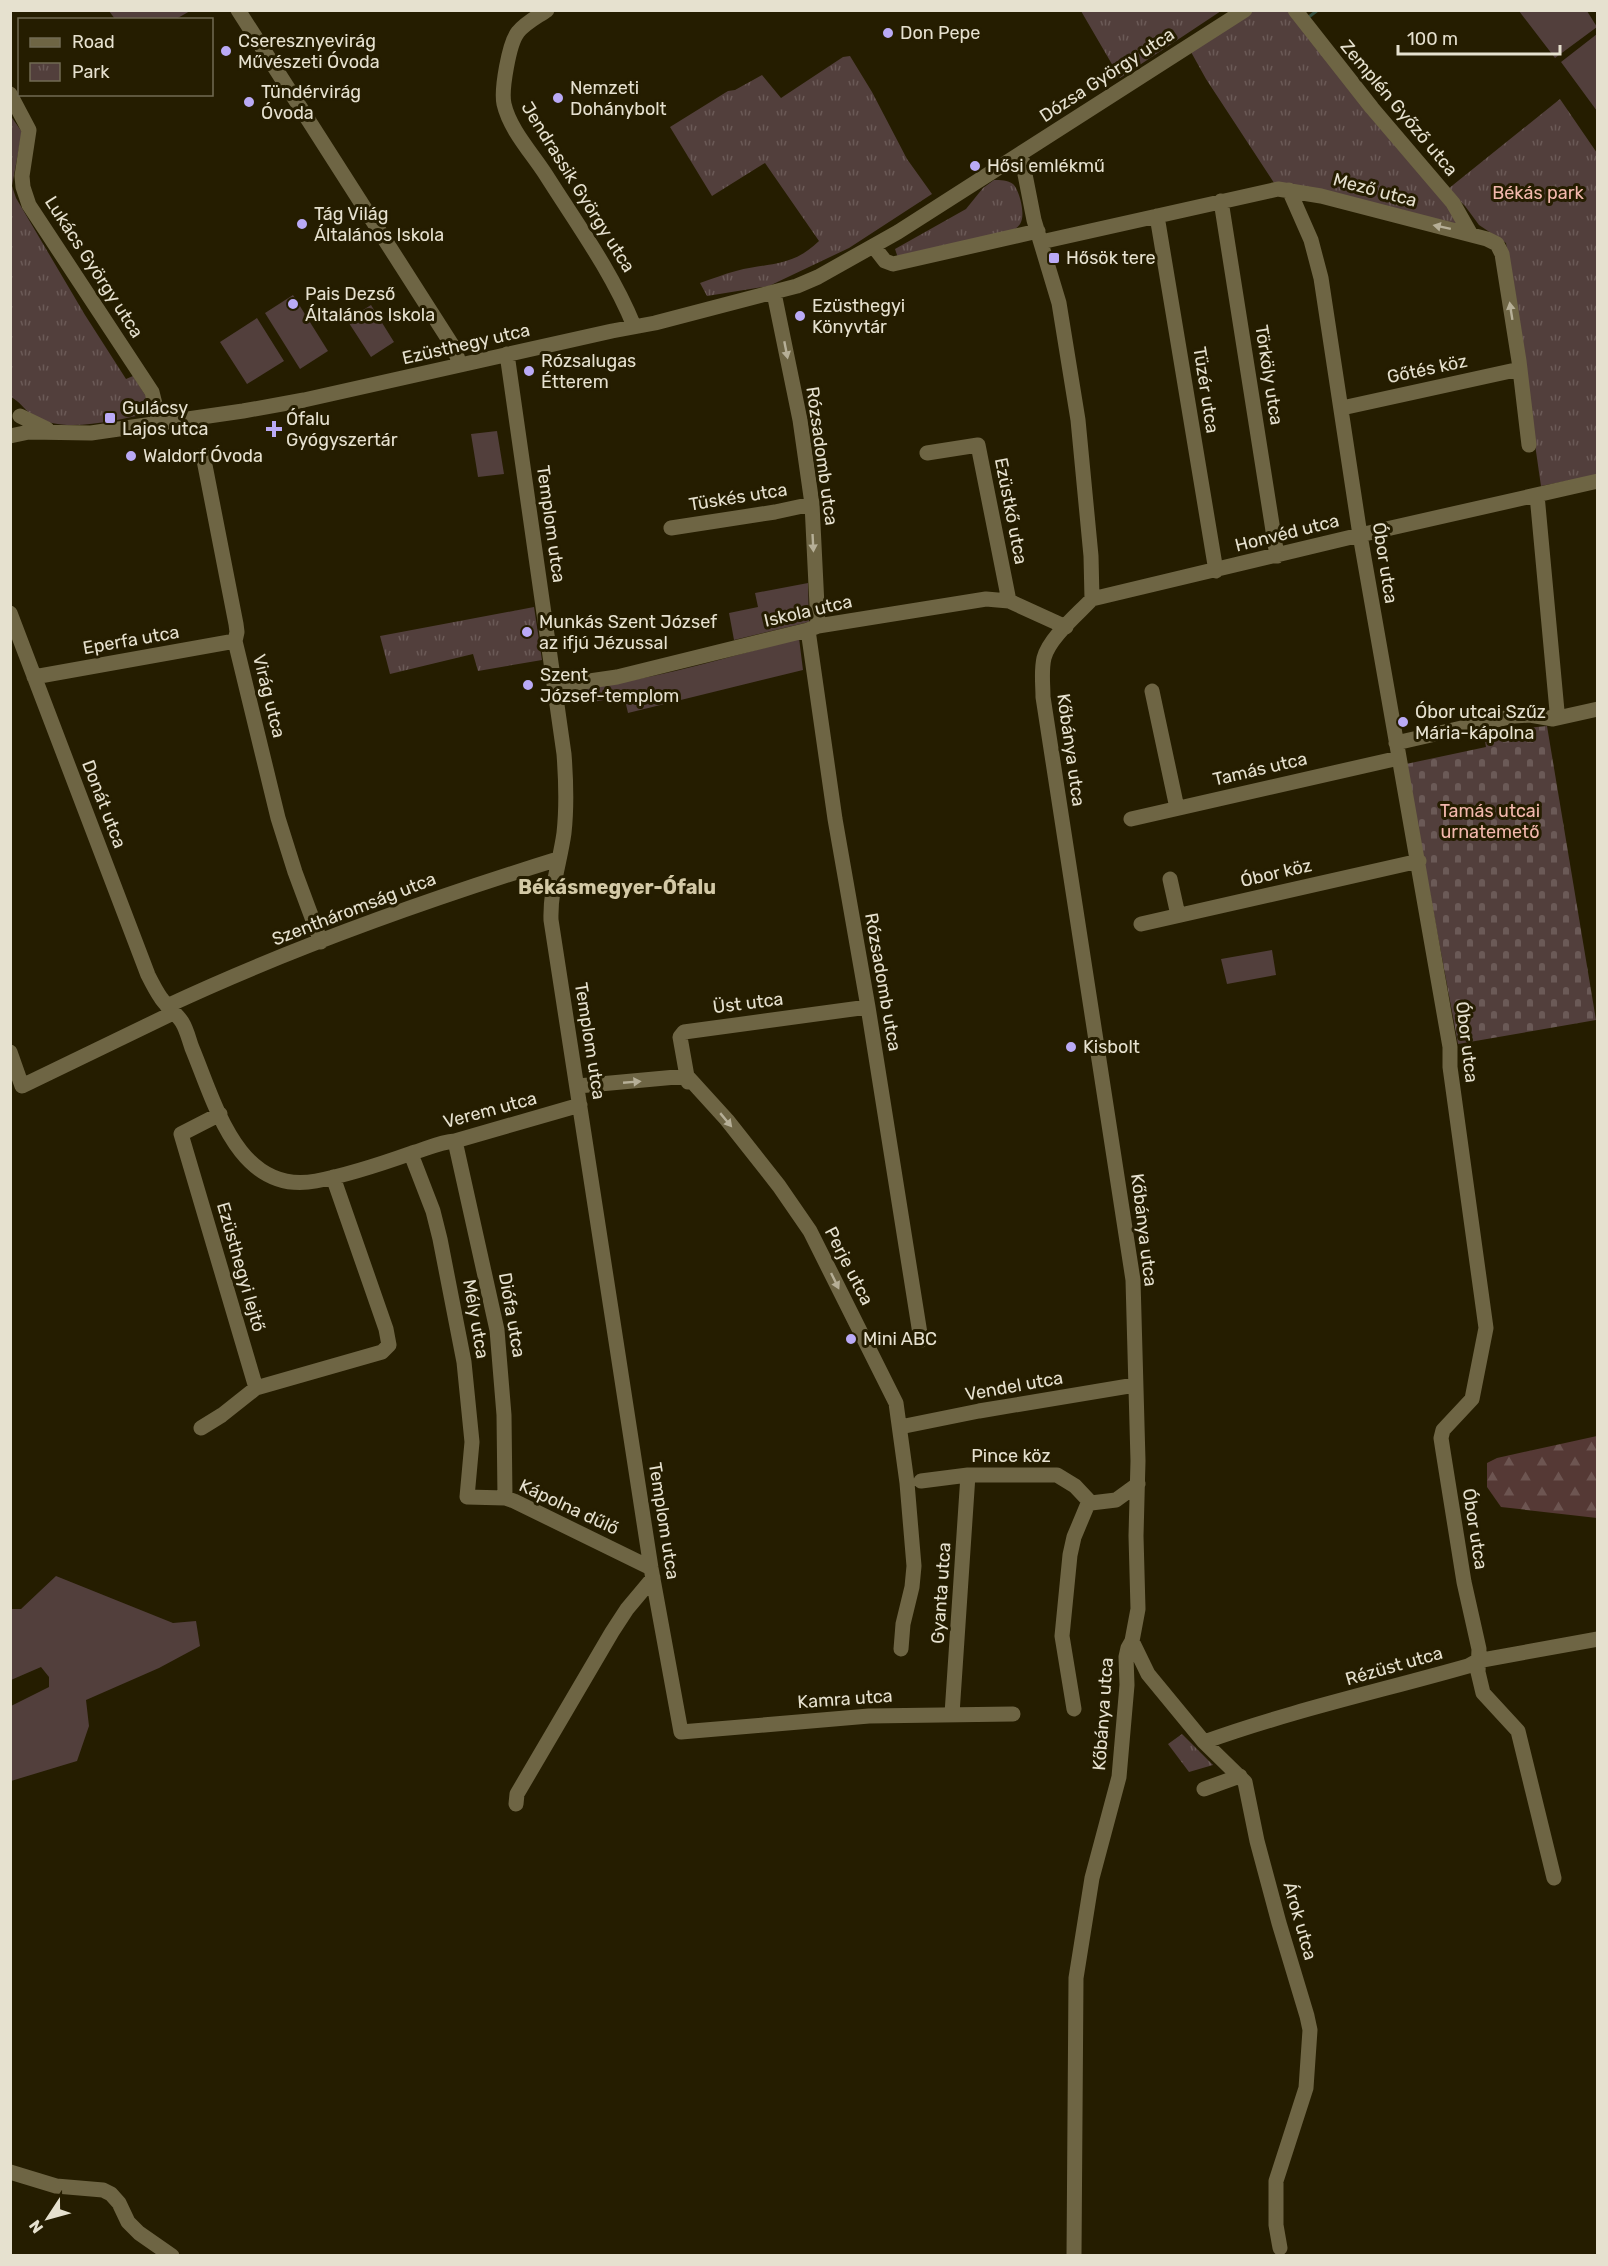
<svg xmlns="http://www.w3.org/2000/svg" width="1608" height="2266" viewBox="0 0 1608 2266" font-family="Rubik,sans-serif">
	<style>
		.green { fill: #523f3c }
		.forest { fill: url(#forest-firs) }
		.cemetery { fill: url(#cemetery-stones) }
		.park { fill: url(#park-tufts) }
		.lines { fill: none; stroke-linecap: round; stroke-linejoin: round }
		.stream { stroke: #334d3e; stroke-width: 3 }
		.minor { stroke: #6e6544; stroke-width: 15 }
		.oneway { fill: #b6af97 }
		.poi-dot { fill: #baaaf6; stroke: #251d00; stroke-width: 2 }
		.labels { text-anchor: middle; stroke-width: 6; stroke-linejoin: round; paint-order: stroke }
		.poi-label { font-size: 18px; fill: #e6e1cf; stroke: #251d00; text-anchor: start }
		.street-label { font-size: 18px; fill: #e6e1cf; stroke: #251d00 }
		.park-label { font-size: 18px; fill: #f3b8ad; stroke: #251d00 }
		.neighbourhood-label { font-size: 20px; font-weight: bold; fill: #d3c9a6; stroke: #251d00 }
	</style>
	<defs>
		<pattern id="forest-firs" width="22" height="20" patternUnits="userSpaceOnUse" patternTransform="scale(1.5)"><rect width="22" height="20" fill="#553935"/><path d="M5 1l3.5 6h-7zM16 11l3.5 6h-7z" fill="#6d5551"/></pattern>
		<pattern id="cemetery-stones" width="16" height="16" patternUnits="userSpaceOnUse" patternTransform="scale(1.5)"><rect width="16" height="16" fill="#523f3c"/><path d="M2 7V4a2 2 0 0 1 4 0v3zM10 15v-3a2 2 0 0 1 4 0v3z" fill="#6b5a57"/></pattern>
		<pattern id="park-tufts" width="24" height="20" patternUnits="userSpaceOnUse" patternTransform="scale(1.5)"><rect width="24" height="20" fill="#523f3c"/><path d="M3 7l-1-3M5 7V3M7 7l1-3M15 17l-1-3M17 17v-4M19 17l1-3" fill="none" stroke="#6b5a57"/></pattern>
	</defs>
	<rect width="100%" height="100%" fill="#251d00"/>
	<path class="green" d="M1519 11H1587L1597 27 1555 58Z
		M1597 34V111L1561 62Z
		M293 295 328 351 300 369 265 313Z
		M371 305 394 342 371 357 347 320Z
		M257 318 284 361 247 384 220 342Z
		M497 431 504 474 478 477 471 434Z
		M808 583 809 622 734 640 729 613 758 607 755 593Z
		M799 638 803 670 628 713 624 696 588 703 585 688C658 678 728 658 799 638Z
		M1272 950 1276 975 1227 984 1221 959Z
		M56 1576 173 1623 196 1621 200 1646 159 1668 86 1700 89 1726 77 1761 11 1781V1706L49 1687V1677L41 1667 11 1680V1609H21Z"/>
	<path class="forest" d="M1597 1436V1518L1501 1507 1487 1487V1463L1497 1458Z"/>
	<path class="cemetery" d="M1547 726 1596 1020 1458 1044 1406 764 1486 747 1484 736 1504 730Z"/>
	<path class="park" d="M109 11H190L176 19H115Z
		M1081 11H1221L1120 78Z
		M1246 11H1295L1469 233 1278 189 1206 79 1191 52Z
		M850 56 872 92 907 159 932 194 849 248 769 286 707 296 700 283C712 279 724 274 736 271 770 262 791 268 819 241L765 163 712 196 670 127 728 91 735 90 762 75 781 98 843 57Z
		M1560 99 1597 153V475L1541 486 1506 243 1479 225 1465 206 1448 189Z
		M10 115 22 132 12 186 16 198 85 315 126 379 133 376 149 401 150 408 147 414C114 420 62 435 32 415 24 409 19 401 11 397Z
		M994 180C1000 180 1008 180 1013 184 1020 191 1025 214 1021 222 1019 227 1015 229 1010 233L898 258 895 249 966 209 983 188Z
		M534 607 542 660 478 671 473 654 390 674 380 636Z
		M1182 1734 1213 1765 1189 1772 1168 1744Z"/>
	<g class="lines">
		<path class="stream" d="M1310 16 1318 10"/>
		<path class="minor" d="M238 10 454 348 460 365
			M547 10C537 17 525 23 518 32 509 43 501 90 504 104 510 130 532 153 546 175 577 224 612 272 634 326
			M1295 10 1372 108 1453 203 1470 233
			M10 94 29 130 22 176 23 187 29 205 152 392 160 424
			M1021 154 1034 220 1059 303 1078 420 1091 556 1092 599C1078 614 1049 638 1044 658 1041 671 1043 684 1043 697L1133 1280 1138 1461 1136 1536 1138 1609 1132 1641 1128 1648 1126 1657 1127 1685 1119 1777 1092 1878 1076 1978 1074 2256
			M1289 190 1311 240 1321 278 1360 535 1450 1047V1067L1486 1328 1472 1399 1443 1430 1441 1438 1443 1451 1464 1582 1479 1649 1478 1672 1483 1693 1518 1731 1554 1878
			M1221 201 1277 556
			M1157 216 1216 571
			M1041 242 1278 189 1321 196 1487 239 1497 244 1502 254 1519 361 1529 445
			M874 247 885 261 893 264 1038 231
			M774 293 800 420 812 504 818 626
			M507 354 564 754C566 780 567 806 564 833 560 862 550 889 551 920L651 1568 681 1732 869 1716 1013 1714
			M1342 408 1520 369
			M20 416 47 429
			M10 436 29 432 91 433 243 411 304 400 612 331 655 323 797 286 818 277 898 232 1245 10
			M927 453 978 445 1009 601
			M203 455 236 624 237 632 235 641 278 818 295 872 321 942
			M1537 495 1557 711 1553 719
			M671 528 775 512 812 504
			M1092 599 1360 535 1598 481
			M10 613 148 975C152 983 156 991 161 998 167 1007 177 1014 182 1022 187 1030 189 1040 192 1048 215 1103 238 1196 316 1181 348 1175 381 1164 412 1153 426 1149 440 1142 455 1141L580 1105
			M808 630 835 819 868 1007 921 1340
			M34 677 235 641
			M555 686 617 677 808 630 818 626 986 599 1009 601 1066 627
			M1152 691 1177 808
			M1396 743 1514 716 1530 715 1553 719 1598 709
			M1131 819 1399 758
			M1170 879 1178 915
			M1141 924 1419 861
			M167 1006C293 947 426 900 558 859
			M10 1052 22 1086 173 1013
			M688 1082 680 1037 684 1032 868 1007
			M578 1086 687 1076 727 1120 779 1186 810 1231 896 1403 907 1483 914 1566 912 1587 903 1624 901 1649
			M455 1141 497 1330 504 1415 505 1498
			M411 1154 433 1211 440 1239 464 1362 472 1442 467 1497 505 1498 514 1501 651 1568
			M256 1388 382 1352 389 1345 386 1329 333 1177
			M900 1427 979 1411 1135 1385
			M201 1428 222 1415 256 1388 181 1134 220 1114
			M921 1481 968 1475H1057L1075 1486 1091 1503
			M1132 1641 1148 1674 1204 1742 1245 1782 1257 1841 1279 1923 1307 2016 1310 2030 1306 2088 1276 2181V2225L1280 2248
			M1074 1709 1062 1636 1070 1555 1074 1537 1087 1506 1091 1503 1116 1500 1138 1484
			M952 1714 968 1475
			M1204 1742C1290 1711 1380 1691 1468 1666L1477 1661 1598 1639
			M1204 1789 1240 1776
			M516 1804 517 1794 612 1632 627 1609 653 1578
			M10 2172 56 2186 103 2190 111 2194 119 2203 128 2222 139 2233 172 2256"/>
	</g>
	<defs><path id="oneway-solid" d="M-6-.8H1V-3.2L6.5 0L1 3.2V.8H-6Z" transform="scale(1.5)"/></defs>
	<g class="oneway">
		<use href="#oneway-solid" transform="translate(1442 227) rotate(-168)"/>
		<use href="#oneway-solid" transform="translate(1511 311) rotate(-99)"/>
		<use href="#oneway-solid" transform="translate(786 350) rotate(79)"/>
		<use href="#oneway-solid" transform="translate(813 543) rotate(87)"/>
		<use href="#oneway-solid" transform="translate(632 1082) rotate(-5)"/>
		<use href="#oneway-solid" transform="translate(726 1120) rotate(50)"/>
		<use href="#oneway-solid" transform="translate(835 1281) rotate(64)"/>
	</g>
	<g class="poi-dot">
		<circle cx="888" cy="33" r="6"/>
		<circle cx="226" cy="51" r="6"/>
		<circle cx="558" cy="98" r="6"/>
		<circle cx="249" cy="102" r="6"/>
		<circle cx="975" cy="166" r="6"/>
		<circle cx="302" cy="224" r="6"/>
		<rect x="1048" y="252" width="12" height="12" rx="3"/>
		<circle cx="293" cy="304" r="6"/>
		<circle cx="800" cy="316" r="6"/>
		<circle cx="529" cy="371" r="6"/>
		<rect x="104" y="412" width="12" height="12" rx="3"/>
		<path d="M271 420h6v6h6v6h-6v6h-6v-6h-6v-6h6z"/>
		<circle cx="131" cy="456" r="6"/>
		<circle cx="527" cy="632" r="6"/>
		<circle cx="528" cy="685" r="6"/>
		<circle cx="1403" cy="722" r="6"/>
		<circle cx="1071" cy="1047" r="6"/>
		<circle cx="851" cy="1339" r="6"/>
	</g>
	<g class="labels">
		<g class="poi-label">
			<text x="900" y="39">Don Pepe</text>
			<text x="238" y="47">Cseresznyevirág<tspan x="238" dy="21">Művészeti Óvoda</tspan></text>
			<text x="570" y="94">Nemzeti<tspan x="570" dy="21">Dohánybolt</tspan></text>
			<text x="261" y="98">Tündérvirág<tspan x="261" dy="21">Óvoda</tspan></text>
			<text x="987" y="172">Hősi emlékmű</text>
			<text x="314" y="220">Tág Világ<tspan x="314" dy="21">Általános Iskola</tspan></text>
			<text x="1066" y="264">Hősök tere</text>
			<text x="305" y="300">Pais Dezső<tspan x="305" dy="21">Általános Iskola</tspan></text>
			<text x="812" y="312">Ezüsthegyi<tspan x="812" dy="21">Könyvtár</tspan></text>
			<text x="541" y="367">Rózsalugas<tspan x="541" dy="21">Étterem</tspan></text>
			<text x="122" y="414">Gulácsy<tspan x="122" dy="21">Lajos utca</tspan></text>
			<text x="286" y="425">Ófalu<tspan x="286" dy="21">Gyógyszertár</tspan></text>
			<text x="143" y="462">Waldorf Óvoda</text>
			<text x="539" y="628">Munkás Szent József<tspan x="539" dy="21">az ifjú Jézussal</tspan></text>
			<text x="540" y="681">Szent<tspan x="540" dy="21">József-templom</tspan></text>
			<text x="1415" y="718">Óbor utcai Szűz<tspan x="1415" dy="21">Mária-kápolna</tspan></text>
			<text x="1083" y="1053">Kisbolt</text>
			<text x="863" y="1345">Mini ABC</text>
		</g>
		<g class="street-label">
			<text transform="translate(1107 75) rotate(-33)" y="6">Dózsa György utca</text>
			<text transform="translate(1399 108) rotate(50)" y="6">Zemplén Győző utca</text>
			<text transform="translate(578 187) rotate(58)" y="6">Jendrassik György utca</text>
			<text transform="translate(1375 190) rotate(15)" y="6">Mező utca</text>
			<text transform="translate(94 267) rotate(57)" y="6">Lukács György utca</text>
			<text transform="translate(466 344) rotate(-13)" y="6">Ezüsthegy utca</text>
			<text transform="translate(1427 369) rotate(-12)" y="6">Gőtés köz</text>
			<text transform="translate(1269 375) rotate(81)" y="6">Törköly utca</text>
			<text transform="translate(1206 390) rotate(81)" y="6">Tüzér utca</text>
			<text transform="translate(822 456) rotate(82)" y="6">Rózsadomb utca</text>
			<text transform="translate(738 497) rotate(-9)" y="6">Tüskés utca</text>
			<text transform="translate(1011 511) rotate(79)" y="6">Ezüstkő utca</text>
			<text transform="translate(551 524) rotate(82)" y="6">Templom utca</text>
			<text transform="translate(1287 533) rotate(-14)" y="6">Honvéd utca</text>
			<text transform="translate(1385 563) rotate(81)" y="6">Óbor utca</text>
			<text transform="translate(808 611) rotate(-13)" y="6">Iskola utca</text>
			<text transform="translate(131 640) rotate(-10)" y="6">Eperfa utca</text>
			<text transform="translate(269 696) rotate(76)" y="6">Virág utca</text>
			<text transform="translate(1071 750) rotate(82)" y="6">Kőbánya utca</text>
			<text transform="translate(1260 769) rotate(-13)" y="6">Tamás utca</text>
			<text transform="translate(104 804) rotate(69)" y="6">Donát utca</text>
			<text transform="translate(1276 873) rotate(-13)" y="6">Óbor köz</text>
			<text transform="translate(354 909) rotate(-21)" y="6">Szentháromság utca</text>
			<text transform="translate(883 982) rotate(80)" y="6">Rózsadomb utca</text>
			<text transform="translate(748 1003) rotate(-7)" y="6">Üst utca</text>
			<text transform="translate(590 1041) rotate(81)" y="6">Templom utca</text>
			<text transform="translate(1467 1042) rotate(83)" y="6">Óbor utca</text>
			<text transform="translate(490 1110) rotate(-15)" y="6">Verem utca</text>
			<text transform="translate(1144 1230) rotate(83)" y="6">Kőbánya utca</text>
			<text transform="translate(849 1266) rotate(63)" y="6">Perje utca</text>
			<text transform="translate(241 1267) rotate(74)" y="6">Ezüsthegyi lejtő</text>
			<text transform="translate(512 1315) rotate(80)" y="6">Diófa utca</text>
			<text transform="translate(476 1319) rotate(80)" y="6">Mély utca</text>
			<text transform="translate(1014 1386) rotate(-10)" y="6">Vendel utca</text>
			<text x="1011" y="1462">Pince köz</text>
			<text transform="translate(569 1507) rotate(25)" y="6">Kápolna dűlő</text>
			<text transform="translate(664 1521) rotate(81)" y="6">Templom utca</text>
			<text transform="translate(1475 1529) rotate(81)" y="6">Óbor utca</text>
			<text transform="translate(941 1593) rotate(-86)" y="6">Gyanta utca</text>
			<text transform="translate(1394 1666) rotate(-16)" y="6">Rézüst utca</text>
			<text transform="translate(845 1699) rotate(-4)" y="6">Kamra utca</text>
			<text transform="translate(1103 1714) rotate(-86)" y="6">Kőbánya utca</text>
			<text transform="translate(1300 1921) rotate(74)" y="6">Árok utca</text>
		</g>
		<g class="park-label">
			<text x="1538" y="199">Békás park</text>
			<text x="1490" y="817">Tamás utcai<tspan x="1490" dy="21">urnatemető</tspan></text>
		</g>
		<g class="neighbourhood-label">
			<text x="617" y="894">Békásmegyer-Ófalu</text>
		</g>
	</g>
	<rect width="1608" height="2266" fill="none" stroke="#e6e1cf" stroke-width="24"/>
	<rect x="18" y="18" width="195" height="78" fill="#251d00" stroke="#726b53" stroke-width="1.5"/>
	<rect x="30" y="38" width="30" height="9" fill="#6e6544" stroke="#726b53" stroke-width="1.5"/>
	<text x="72" y="48" font-size="18" fill="#e6e1cf">Road</text>
	<rect x="30" y="63" width="30" height="18" fill="url(#park-tufts)" stroke="#726b53" stroke-width="1.5"/>
	<text x="72" y="78" font-size="18" fill="#e6e1cf">Park</text>
	<g transform="translate(48 2218) rotate(234)" stroke="#251d00" stroke-width="4.5" paint-order="stroke">
	<path d="M0-4.5L10 22L0 15L-10 22Z" fill="#e6e1cf"/>
	<text y="-9" font-size="16" font-weight="bold" text-anchor="middle" fill="#e6e1cf">N</text>
	</g>
	<path d="M1398 45v9h162v-9" fill="none" stroke="#e6e1cf" stroke-width="3"/>
	<text x="1407" y="45" font-size="18" fill="#e6e1cf" stroke="#251d00" stroke-width="4.5" paint-order="stroke">100 m</text>
</svg>
